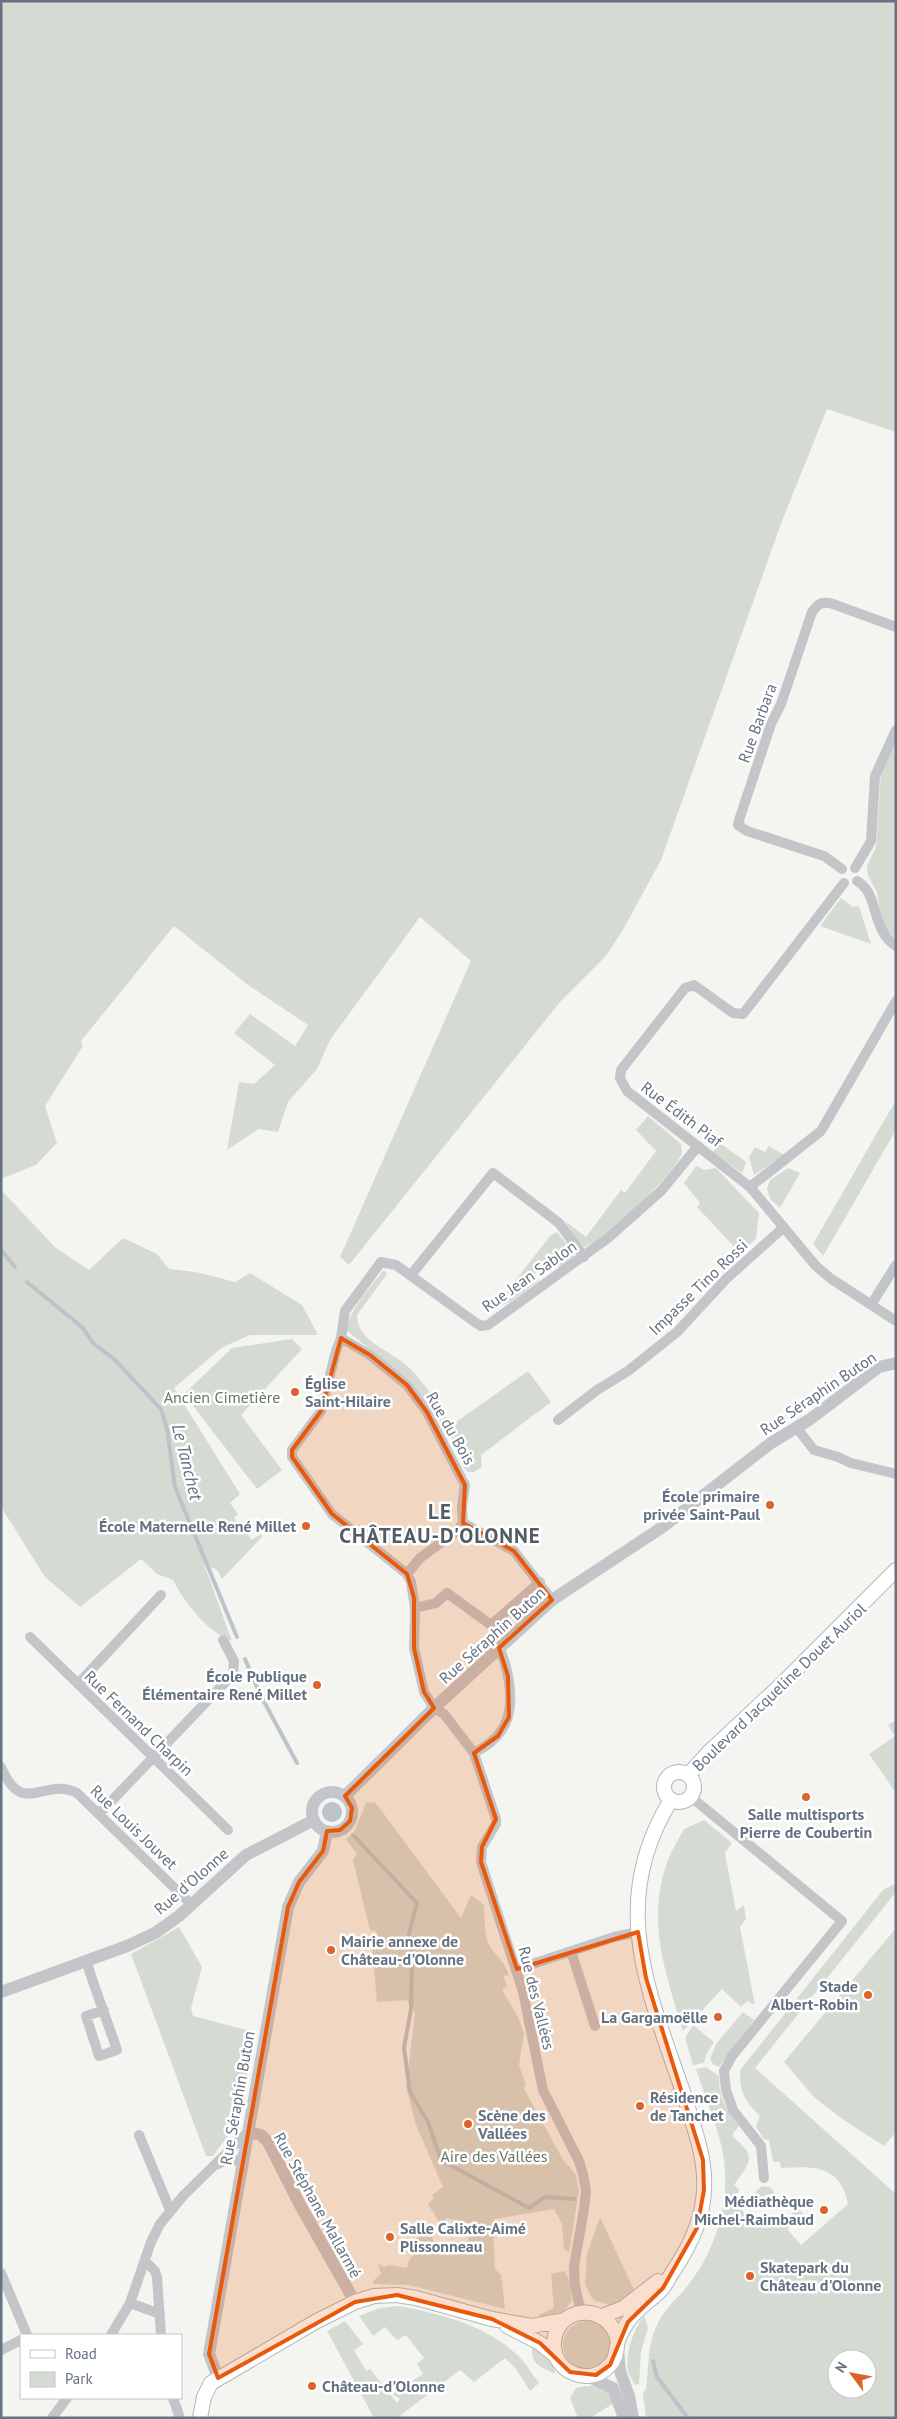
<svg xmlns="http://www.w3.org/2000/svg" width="897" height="2419" viewBox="0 0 897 2419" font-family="'PT Sans',sans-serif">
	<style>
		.green { fill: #d5dbd2; fill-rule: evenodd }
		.water { fill: #bbc4c9 }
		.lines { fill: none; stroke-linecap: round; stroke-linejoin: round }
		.stream { stroke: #bbc4c9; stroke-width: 4 }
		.secondary-casing { stroke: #b3b7bb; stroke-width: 16 }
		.minor { stroke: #c3c5c9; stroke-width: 10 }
		.tertiary { stroke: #c3c5c9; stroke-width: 12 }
		.secondary { stroke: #fff; stroke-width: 14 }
		.marked { fill: #e8590c; fill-opacity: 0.2; stroke: #e8590c; stroke-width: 4; stroke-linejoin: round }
		.poi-dot { fill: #db642b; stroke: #fff; stroke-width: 2 }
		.labels { text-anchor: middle; stroke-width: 5; stroke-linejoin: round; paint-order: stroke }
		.street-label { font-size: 16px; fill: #657281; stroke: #fff }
		.poi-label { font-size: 16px; font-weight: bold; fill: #657281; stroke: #fff; text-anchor: start }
		.park-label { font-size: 16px; fill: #667863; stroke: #fff }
		.water-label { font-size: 18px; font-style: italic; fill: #60737e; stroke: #fff }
		.district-label { font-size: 21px; font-weight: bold; letter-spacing: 1px; fill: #525c66; stroke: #fff }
	</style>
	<rect width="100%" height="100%" fill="#f4f5f1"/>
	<path class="green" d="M1 1H896V432L827 409 782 521 661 860 624 928 606 956 560 1002 349 1265 340 1257 471 961 420 917 330 1040 317 1069 288 1102 278 1132 259 1129 227 1150 239 1082 254 1084 275 1065 234 1033 250 1014 295 1046 308 1025 248 985 174 926 81 1041 83 1046 45 1106 57 1143 36 1165 1 1179Z
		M896 738V940L882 924 877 892 868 876 867 866 876 847 881 770Z
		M841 898 853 907 859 906 871 944 820 926Z
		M896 1100V1130L823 1256 813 1244Z
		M648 1116 681 1144C681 1146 682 1149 682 1152 679 1171 599 1246 581 1248L565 1221 586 1237 621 1190 625 1193 656 1151 636 1130Z
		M720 1143 746 1162 742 1173 713 1152Z
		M769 1146 784 1155 754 1175 749 1157 755 1147 765 1152Z
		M696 1166 705 1170 716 1168 759 1213 756 1239 740 1253 697 1207 700 1203 684 1183Z
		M788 1168 800 1173 780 1208 771 1200 767 1189 770 1180Z
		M1 1190 56 1248 89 1270 123 1238 157 1254 169 1269 196 1272 235 1282 250 1273 302 1305 318 1335H250L223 1347 174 1388 240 1494 230 1503 238 1514 234 1518 252 1540 261 1534 262 1537 222 1579 217 1570 204 1564 232 1641C207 1632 185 1603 173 1580L157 1574 141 1559 80 1607 45 1577 1 1507Z
		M557 1232 574 1253 573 1257 559 1268 552 1260 534 1274 539 1281 510 1302 494 1308 550 1236Z
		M384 1270 387 1274 357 1315C356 1341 391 1351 407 1366 425 1382 438 1405 452 1425L528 1371 551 1402 481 1455 482 1467 474 1472H468L463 1467 449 1433 411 1382 346 1330C351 1307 369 1289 384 1270Z
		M292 1339 302 1349 241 1415 282 1470 257 1489 184 1394 232 1348Z
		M896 1720V1793L869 1754 895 1736 888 1725Z
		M375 1802 461 1918 471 1895 484 1905C485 1919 483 1936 491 1948 499 1959 504 1961 509 1975L503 1976 507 1986 502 1990 517 2015 524 2033 519 2065 526 2085 524 2089 562 2158 576 2175 579 2191 569 2253 564 2249 562 2224 554 2209 495 2219 493 2224 495 2269 501 2275 505 2309 409 2285 374 2284 373 2281 381 2274 378 2263 384 2267 389 2265 407 2268 409 2260 415 2253V2240L419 2236 432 2237 436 2247 465 2255 472 2224 446 2218 444 2225H441L428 2204 434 2198 432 2195 443 2187 416 2125 406 2086 415 2014 407 2000 377 2002 372 1946 377 1932 370 1930 353 1860 357 1854 346 1839 354 1832 366 1803Z
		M704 1820 732 1843 725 1853 736 1911 744 1905 746 1919 740 1927 755 2005 747 2001 741 2007 722 1989 683 2031C666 1974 646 1922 667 1863 671 1851 678 1840 684 1829Z
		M896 1883V1892L755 2068 896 2194V2418H646L643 2393 646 2389C649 2366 647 2344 658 2323 665 2308 679 2297 689 2284 715 2250 730 2204 724 2160 720 2130 705 2098 696 2069L706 2067 719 2076C718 2097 727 2110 739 2126L733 2133V2137C758 2157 750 2162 734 2185L739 2189C736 2200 739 2205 745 2214 753 2229 763 2230 778 2222L782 2225 797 2208 804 2215 787 2229 801 2245 848 2204C840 2165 814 2166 781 2168L780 2162H773L769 2140 764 2139 756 2127 760 2116C746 2103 737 2089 741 2069L883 1890ZM837 2359H867V2389H837Z
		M179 1927 202 1967 191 2008 193 2016 254 2032 240 2119 213 2156H206L131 1954Z
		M896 1928V2132L884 2146 841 2118 815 2098 784 2062Z
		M743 2012 754 2020 719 2067 714 2065 710 2059 716 2044Z
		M693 2025 714 2042 706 2055 704 2063 693 2065 685 2038Z
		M755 2196a10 10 0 1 1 20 0a10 10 0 1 1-20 0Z
		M600 2217 634 2290 633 2294 614 2306 596 2301 591 2297 585 2284 587 2254Z
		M564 2271 569 2279 572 2301 561 2314 540 2322 539 2315 554 2308 551 2274Z
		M398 2306C438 2313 485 2325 515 2353 525 2361 531 2373 539 2383L530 2391 516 2369 505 2358 474 2382 460 2370 397 2418H374L327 2331 345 2321 363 2344 354 2350 366 2371 370 2369 397 2403 400 2399 392 2394 423 2374 417 2364 424 2358 406 2335 397 2340 385 2327 373 2336 359 2316 380 2308Z
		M644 2316 648 2328 641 2352 639 2384 635 2385C633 2381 629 2375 628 2370 625 2354 634 2328 644 2316Z
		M563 2345a24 24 0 1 1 48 0a24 24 0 1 1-48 0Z
		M532 2344C542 2351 554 2361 555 2374 538 2365 531 2366 532 2344Z
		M585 2386H595L611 2393 614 2403 590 2418H578L570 2398 576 2388Z"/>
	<path class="water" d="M322 1812a10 10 0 1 1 20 0a10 10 0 1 1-20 0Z"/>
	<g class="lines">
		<path class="stream" d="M1 1250 15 1267
			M27 1282 83 1328 93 1343 114 1359 161 1409 167 1429 175 1487 237 1637
			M245 1659 261 1696 297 1763
			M353 1835 417 1903 409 1934 412 1959 411 2009 404 2048 410 2092 428 2122 441 2160 529 2208 545 2197 574 2199
			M653 2361 657 2377 688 2418"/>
		<g class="secondary-casing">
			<path id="secondary" d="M664 1787a15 15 0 1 1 30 0a15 15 0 1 1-30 0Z
				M688 1775 710 1751 784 1682 896 1570
				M602 2316 623 2308 658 2281
				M507 2326 540 2343 556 2356
				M618 2341C609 2300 553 2305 554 2346 555 2374 591 2386 609 2366 617 2358 616 2350 618 2340 620 2335 624 2328 627 2323 635 2310 650 2301 661 2290 666 2285 669 2277 674 2270 690 2246 703 2220 704 2190 706 2158 694 2128 685 2098 650 1994 606 1904 671 1800
				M200 2418 204 2397 211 2383 315 2322 355 2302 374 2296 397 2295 416 2298 492 2319 532 2326 565 2320"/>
		</g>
		<path class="minor" d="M855 868 871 841 875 776 896 730
			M842 869 824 856 747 831 738 825 740 817 771 724 781 704 812 612C818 603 823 601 833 604L896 627
			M857 881C880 894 870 929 896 946
			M844 883 743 1014 733 1013 694 985 685 988 621 1070 620 1078 627 1091 750 1187 816 1266 830 1278 896 1321
			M750 1187 821 1131 896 1001
			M411 1275 493 1173 559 1223 584 1257
			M871 1305 896 1265
			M341 1338 370 1355 407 1385 427 1412 465 1485 462 1507 463 1523 457 1531 420 1558 407 1574
			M558 1420 597 1390 628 1371 677 1332 726 1279 784 1227
			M796 1427 814 1450 838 1457 851 1463 896 1474
			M463 1523 514 1551 552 1600
			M415 1608 436 1603 447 1593 491 1625 540 1582
			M30 1637 228 1830
			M78 1684 161 1595
			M474 1753C505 1737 514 1716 509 1682 507 1670 505 1659 499 1648
			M1 1767C23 1819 44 1776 77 1793L192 1905
			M691 1797 842 1921 732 2056 724 2071 726 2090 733 2110 761 2146 764 2178
			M99 1814 233 1674 234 1661 223 1640
			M571 1951 595 2026
			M86 1960C95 1990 107 2020 117 2050L99 2056 86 2016 104 2010
			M517 1969 614 1937 638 1932
			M139 2135 170 2210
			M216 2165 225 2161 243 2160
			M145 2261 155 2271 157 2277 161 2335
			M1 2273 27 2335
			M130 2303 160 2314
			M581 2312 575 2286 574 2266 584 2209 586 2191 583 2174 579 2161 543 2090 523 1992 481 1862 482 1847 496 1824V1819L474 1753 444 1714 434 1708 424 1692 414 1648 415 1608 411 1582 407 1574 332 1514 292 1457V1450L321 1411 336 1351 341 1338 345 1311 381 1262 396 1265 476 1323 481 1326 488 1325 608 1238 661 1191 698 1146
			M111 2335 130 2303 151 2242 160 2224 183 2196 248 2132
			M1 2350 21 2340
			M173 2398 180 2418
			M52 2418 67 2398"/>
		<path class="tertiary" d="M312 1812a20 20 0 1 1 40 0a20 20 0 1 1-40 0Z
			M345 1796 434 1708 552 1600 664 1526 771 1443 809 1420 879 1367 896 1363
			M1 1992 127 1946 155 1933 179 1916 246 1855 314 1820
			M248 2132 261 2135 268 2142 300 2205 355 2302
			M618 2349 620 2371 629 2396 633 2418
			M587 2376 613 2388 624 2418
			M218 2378 209 2354 288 1907 299 1882 323 1851 327 1831"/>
		<use href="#secondary" class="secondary"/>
	</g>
	<path class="marked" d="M341 1338 370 1355 407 1385 427 1412 465 1485 463 1523 514 1551 552 1600 499 1648 508 1676 509 1717 498 1736 474 1753 496 1819 482 1847 481 1862 517 1969 638 1932 646 1978 703 2160 704 2190 697 2228 663 2288 628 2322 610 2365 596 2375 570 2372 540 2343 492 2319 397 2295 355 2302 218 2378 209 2354 288 1907 299 1882 323 1851 327 1831 340 1830 350 1821 352 1808 345 1796 434 1708 424 1692 414 1648V1598L407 1574 332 1514 292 1457V1450L321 1411Z"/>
	<g class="poi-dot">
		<circle cx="295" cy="1392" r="5"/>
		<circle cx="770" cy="1505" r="5"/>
		<circle cx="306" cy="1526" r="5"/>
		<circle cx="317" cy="1685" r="5"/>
		<circle cx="806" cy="1797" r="5"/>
		<circle cx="331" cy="1950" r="5"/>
		<circle cx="868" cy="1995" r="5"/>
		<circle cx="718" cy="2017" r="5"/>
		<circle cx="640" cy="2106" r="5"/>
		<circle cx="468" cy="2124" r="5"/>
		<circle cx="824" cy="2210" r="5"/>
		<circle cx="390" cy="2237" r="5"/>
		<circle cx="750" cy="2276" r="5"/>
		<circle cx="312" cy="2386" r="5"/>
	</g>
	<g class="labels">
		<g class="street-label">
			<text transform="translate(757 723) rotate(-70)" y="6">Rue Barbara</text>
			<text transform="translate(682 1114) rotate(37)" y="6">Rue Édith Piaf</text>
			<text transform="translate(529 1276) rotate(-35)" y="6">Rue Jean Sablon</text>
			<text transform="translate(698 1287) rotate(-44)" y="6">Impasse Tino Rossi</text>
			<text transform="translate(818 1393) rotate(-34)" y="6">Rue Séraphin Buton</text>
			<text transform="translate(451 1428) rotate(60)" y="6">Rue du Bois</text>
			<text transform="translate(492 1635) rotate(-42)" y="6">Rue Séraphin Buton</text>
			<text transform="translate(779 1687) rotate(-44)" y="6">Boulevard Jacqueline Douet Auriol</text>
			<text transform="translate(139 1723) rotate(44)" y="6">Rue Fernand Charpin</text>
			<text transform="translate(134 1827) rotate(44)" y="6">Rue Louis Jouvet</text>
			<text transform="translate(191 1881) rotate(-41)" y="6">Rue d'Olonne</text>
			<text transform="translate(537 1998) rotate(76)" y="6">Rue des Vallées</text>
			<text transform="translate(237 2098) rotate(-80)" y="6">Rue Séraphin Buton</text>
			<text transform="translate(318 2205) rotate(61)" y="6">Rue Stéphane Mallarmé</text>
		</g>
		<g class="poi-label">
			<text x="305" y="1389">Église<tspan x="305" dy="18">Saint-Hilaire</tspan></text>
			<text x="760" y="1502" text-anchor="end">École primaire<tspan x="760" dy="18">privée Saint-Paul</tspan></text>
			<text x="296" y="1532" text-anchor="end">École Maternelle René Millet</text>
			<text x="307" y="1682" text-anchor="end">École Publique<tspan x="307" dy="18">Élémentaire René Millet</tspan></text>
			<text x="806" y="1820" text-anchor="middle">Salle multisports<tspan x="806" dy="18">Pierre de Coubertin</tspan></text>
			<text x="341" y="1947">Mairie annexe de<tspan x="341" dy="18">Château-d'Olonne</tspan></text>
			<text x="858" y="1992" text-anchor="end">Stade<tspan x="858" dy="18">Albert-Robin</tspan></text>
			<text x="708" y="2023" text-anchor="end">La Gargamoëlle</text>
			<text x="650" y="2103">Résidence<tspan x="650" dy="18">de Tanchet</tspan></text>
			<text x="478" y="2121">Scène des<tspan x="478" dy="18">Vallées</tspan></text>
			<text x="814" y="2207" text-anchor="end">Médiathèque<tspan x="814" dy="18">Michel-Raimbaud</tspan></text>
			<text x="400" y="2234">Salle Calixte-Aimé<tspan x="400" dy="18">Plissonneau</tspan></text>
			<text x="760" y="2273">Skatepark du<tspan x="760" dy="18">Château d'Olonne</tspan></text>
			<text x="322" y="2392">Château-d'Olonne</text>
		</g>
		<g class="park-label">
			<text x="222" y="1403">Ancien Cimetière</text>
			<text x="494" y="2162">Aire des Vallées</text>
		</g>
		<g class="water-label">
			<text transform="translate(187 1462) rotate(76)" y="6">Le Tanchet</text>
		</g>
		<g class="district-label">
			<text x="440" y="1519">LE<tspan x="440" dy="24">CHÂTEAU-D'OLONNE</tspan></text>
		</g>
	</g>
	<rect width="897" height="2419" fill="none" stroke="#657281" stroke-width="5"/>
	<rect x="20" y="2334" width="162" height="65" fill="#ffffff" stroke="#c1c7cd"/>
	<rect x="30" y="2350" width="25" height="8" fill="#ffffff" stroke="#c1c7cd"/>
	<text x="65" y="2359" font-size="15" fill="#657281">Road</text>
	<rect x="30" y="2372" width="25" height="15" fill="#d5dbd2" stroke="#c1c7cd"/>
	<text x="65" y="2384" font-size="15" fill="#657281">Park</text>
	<g transform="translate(852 2374) rotate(302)"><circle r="24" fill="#ffffff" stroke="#c1c7cd"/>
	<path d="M0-4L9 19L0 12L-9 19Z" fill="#db642b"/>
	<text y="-8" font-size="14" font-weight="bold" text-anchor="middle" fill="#657281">N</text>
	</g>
</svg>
